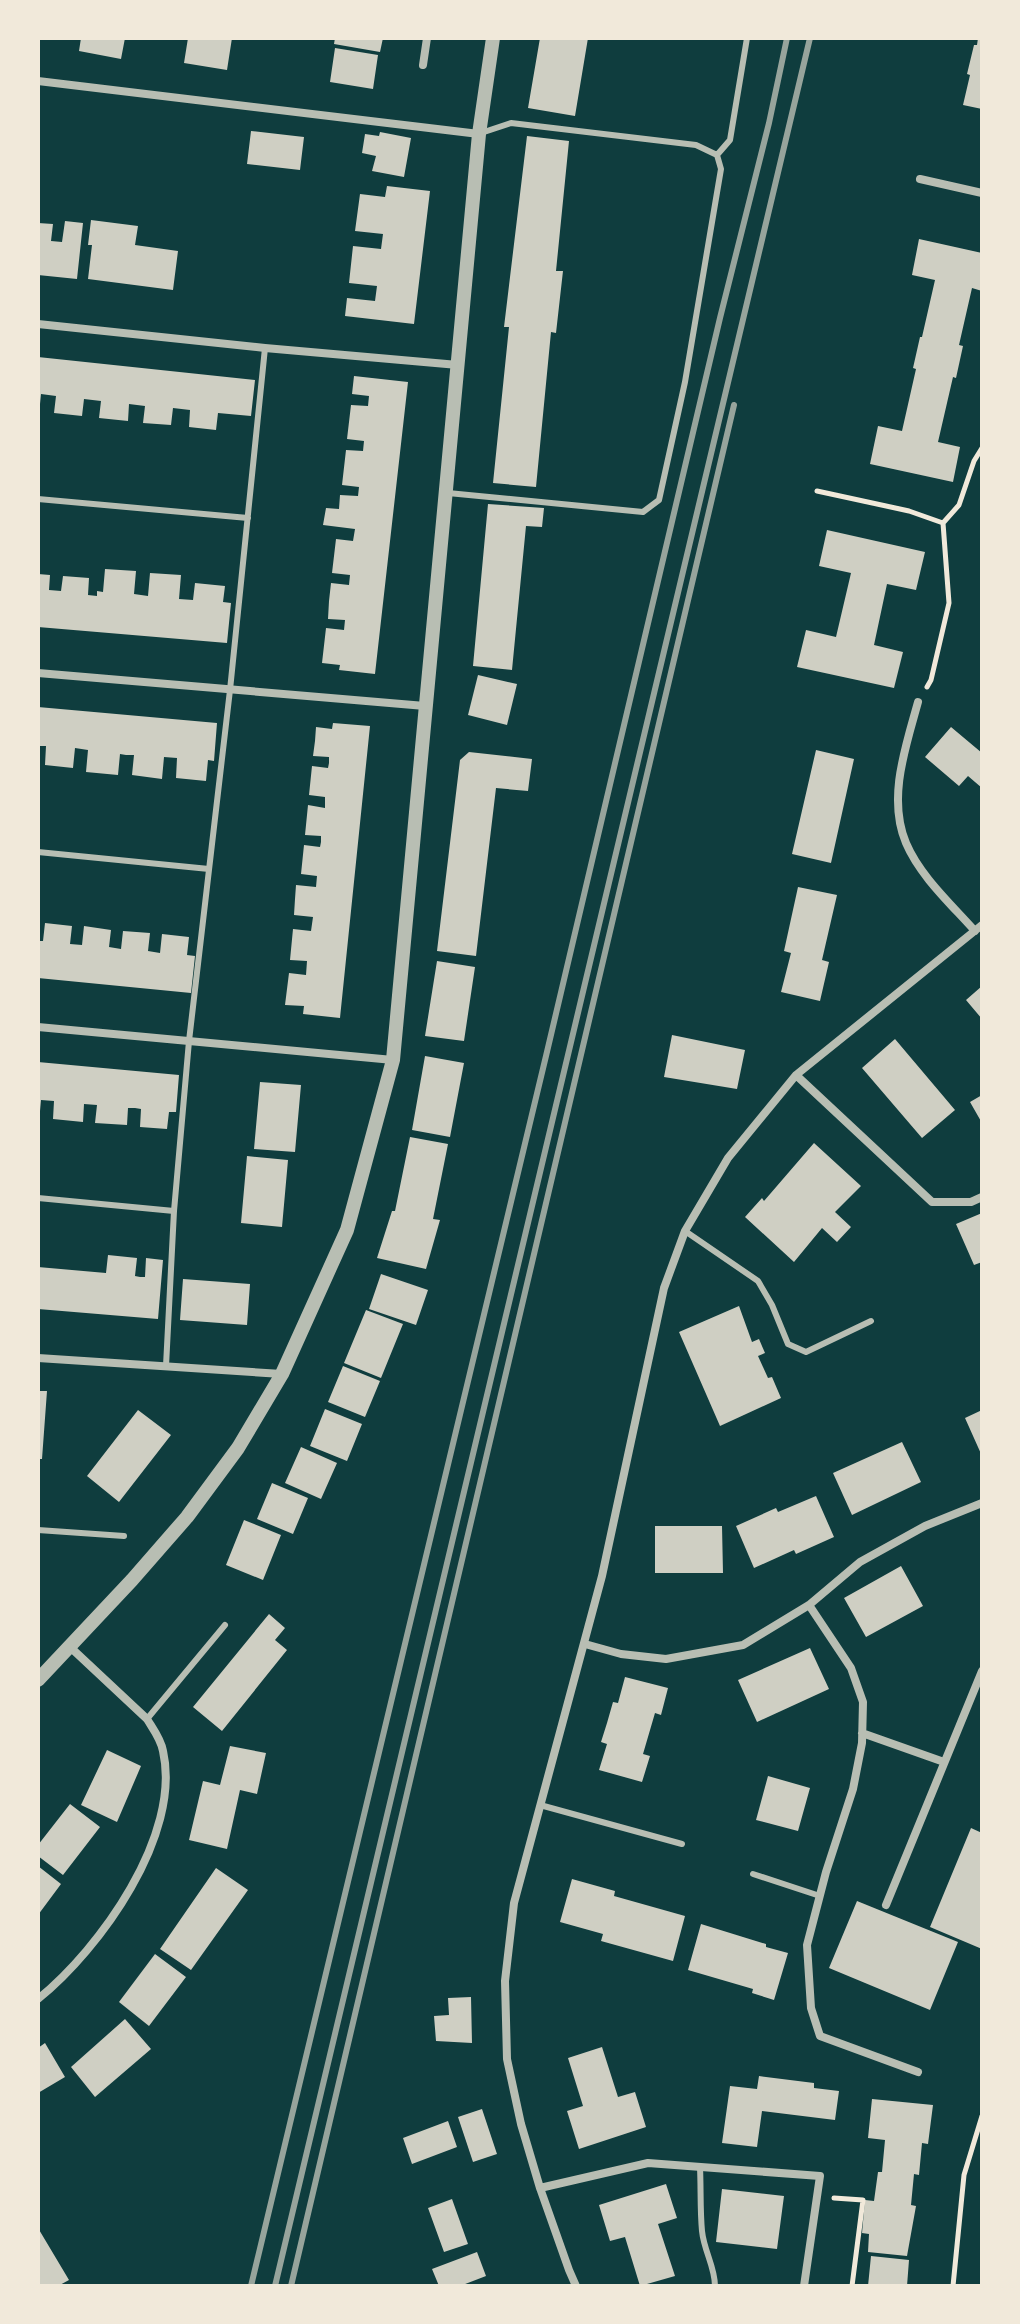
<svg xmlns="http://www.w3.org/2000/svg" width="1020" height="2324" viewBox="0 0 1020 2324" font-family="'Source Sans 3',sans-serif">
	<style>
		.building { fill: #cfcfc3 }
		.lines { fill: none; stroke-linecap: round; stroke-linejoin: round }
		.path { stroke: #f1e9da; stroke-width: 5 }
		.service { stroke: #b8beb3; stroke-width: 6 }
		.minor { stroke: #b8beb3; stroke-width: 8 }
		.tertiary { stroke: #b8beb3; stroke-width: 14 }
		.rail { stroke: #97a49c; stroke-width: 6 }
	</style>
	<rect width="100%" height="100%" fill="#0f3d3e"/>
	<path class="building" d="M81 38H125L121 59 79 51Z
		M188 38H232L227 70 184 63Z
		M335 38H383L380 52 334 44Z
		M540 38H588L575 116 528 108Z
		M978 38H982V109L963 105 970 75 967 74 974 45H977Z
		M335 48 378 55 373 89 330 82Z
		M251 131 304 137 300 170 247 164Z
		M380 132 411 138 404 177 372 171 376 156 362 153 365 134 379 136Z
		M527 136 569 141 556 271H563L556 333 551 332 536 487 493 483 509 327H504Z
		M387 186 430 191 414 324 345 316 347 298 375 301 377 286 349 283 353 246 381 249 383 234 355 231 360 194 385 197Z
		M91 220 138 226 135 245 178 251 173 290 88 279 92 245H88Z
		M65 221 83 223 77 279 38 275V223L53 224 51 241 62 242Z
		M919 239 982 253V291L972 288 959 345 963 346 956 378 953 377 938 442 960 447 953 482 870 464 878 426 902 431 916 369 913 368 920 337H922L935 280 912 275Z
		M38 357 255 380 251 416 218 413 216 430 189 427 190 410 173 408 171 425 143 423 145 406 129 404 128 421 99 418 101 401 84 399 82 416 54 413 56 396 41 394 40 404H38Z
		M354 376 408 382 375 674 339 670 340 665 322 663 326 628 344 630 345 620 328 619 329 601 331 583 349 585 350 575 332 573 336 539 353 541 355 529 323 525 326 508 339 509 340 495 358 496 359 487 342 485 346 450 363 451 364 441 347 439 351 405 368 406 369 396 352 394Z
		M488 504 544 508 542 527 526 526 512 670 473 666Z
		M827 530 925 552 916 590 887 584 874 645 903 652 894 688 797 667 806 630 836 637 851 573 819 566Z
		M105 569 136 571 134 594 148 596 150 573 181 575 179 599 193 600 195 583 225 586 223 602 231 603 227 643 38 627V574L50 575 49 590 61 591 63 576 89 578 88 595 97 596V591L103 592Z
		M478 675 517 684 507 725 468 715Z
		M38 707 217 723 214 761 208 760 206 781 176 778 177 758 164 757 162 779 132 775 134 755H126L120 754 118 775 86 772 88 750 75 748 73 768 45 765 46 746H38Z
		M333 723 370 726 340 1018 303 1014 304 1006 285 1005 289 973 306 975 307 961 290 960 293 929 311 931 313 917 294 915 295 899 296 885 316 887 317 876 301 874 304 845 320 847 321 842V836L305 835 308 805 325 808V797L309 795 312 766 328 768 329 763V757L313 756 315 741 316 727 332 729Z
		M951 727 982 753V788L968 776 959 786 925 757Z
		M816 750 854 759 831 863 792 854Z
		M469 752 532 759 528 791 496 788 476 956 437 951 460 760Z
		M798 887 837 895 822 960 829 962 820 1001 781 992 791 953 784 951Z
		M45 923 72 926 70 944 82 945 84 926 111 930 109 947 121 949 123 931 150 933 148 951 160 953 162 934 189 937 187 955 195 956 191 993 38 978V941H43Z
		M437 961 475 967 464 1041 425 1036Z
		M982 986V1019L966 1000Z
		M672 1035 745 1050 737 1089 664 1077Z
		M895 1039 955 1110 922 1138 862 1068Z
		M425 1056 464 1063 450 1137 412 1130Z
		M38 1062 179 1075 176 1112H169L167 1129 140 1127 141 1109 135 1108H128L127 1125 95 1123 97 1105 84 1104 83 1122 53 1119 54 1101 41 1100 40 1111H38Z
		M260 1082 301 1085 295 1152 254 1149Z
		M982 1095V1123L970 1102Z
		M410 1137 448 1144 433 1219 440 1220 426 1269 377 1258 392 1211H395Z
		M814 1143 861 1186 835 1212 851 1227 837 1242 822 1228 794 1262 745 1217 762 1198 764 1201Z
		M247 1156 288 1160 282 1227 241 1223Z
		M982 1213V1262L974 1265 956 1224Z
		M108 1255 137 1258 135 1276 140 1277H145L146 1258 163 1260 158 1319 38 1309V1267L106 1273Z
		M381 1274 428 1290 416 1325 369 1309Z
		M183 1279 250 1284 247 1325 180 1320Z
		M739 1306 752 1342 759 1339 765 1353 758 1356 768 1378 772 1377 781 1398 720 1426 679 1332Z
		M366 1310 403 1324 381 1378 344 1363Z
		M343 1366 380 1381 365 1417 328 1402Z
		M38 1391H47L42 1459H38Z
		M325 1409 362 1424 347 1461 310 1446Z
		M138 1410 171 1435 119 1502 87 1476Z
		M982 1410V1456L965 1418Z
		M902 1442 921 1482 852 1515 833 1473Z
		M301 1447 337 1463 321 1499 285 1483Z
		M272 1483 308 1498 293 1534 257 1519Z
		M816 1496 834 1537 796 1554 794 1550 754 1568 736 1526 776 1508 778 1512Z
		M244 1520 281 1535 263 1580 226 1565Z
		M655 1526H722L723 1573H655Z
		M901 1566 923 1606 866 1637 844 1598Z
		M269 1614 285 1628 275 1640 287 1650 222 1731 193 1707Z
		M810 1648 829 1689 757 1722 738 1680Z
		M625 1677 668 1688 661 1715 655 1713 643 1754 650 1756 642 1782 599 1770 607 1744 601 1742 607 1723 613 1702 618 1703Z
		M230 1746 266 1753 257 1794 240 1790 227 1849 189 1840 203 1781 220 1785Z
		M107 1750 141 1766 117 1822 81 1805Z
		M768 1776 810 1788 798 1831 756 1820Z
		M70 1804 100 1827 63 1875 38 1856V1845Z
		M971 1828 982 1833V1949L930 1927Z
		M38 1866 61 1884 38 1915Z
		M216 1868 248 1890 191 1970 160 1949Z
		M572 1879 615 1891 614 1896 685 1916 673 1961 601 1941 603 1934 560 1922Z
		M857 1901 958 1942 930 2010 829 1968Z
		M701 1924 766 1944V1947L788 1953 774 2000 752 1993 753 1989 688 1970Z
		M155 1954 186 1977 149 2026 119 2002Z
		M471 1997 472 2043 436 2041 434 2016 449 2015 448 1998Z
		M125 2019 151 2049 95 2097 71 2067Z
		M45 2043 65 2077 38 2093V2048Z
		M602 2047 618 2097 635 2092 646 2127 579 2149 567 2111 583 2106 568 2058Z
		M759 2076 814 2083V2088L839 2091 835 2120 762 2111 757 2147 722 2143 730 2086 757 2089Z
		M872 2099 933 2105 928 2144 922 2143 919 2175 914 2174 911 2205 916 2206 907 2256 868 2252 869 2234 862 2233 865 2200 874 2201 878 2172H882L885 2140 868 2138Z
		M482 2109 497 2154 473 2162 458 2117Z
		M448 2121 457 2147 412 2164 403 2138Z
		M666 2184 677 2218 658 2224 675 2276 640 2286 625 2237 610 2241 599 2205Z
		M722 2189 784 2196 777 2249 716 2242Z
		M452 2199 468 2244 444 2252 428 2208Z
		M38 2228 69 2280 58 2286H38Z
		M477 2252 486 2276 460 2286H439L432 2269Z
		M871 2256 909 2260 907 2286H868Z"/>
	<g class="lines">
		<path class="path" d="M817 491 909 511 943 523
			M927 687 931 680 949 603 943 523 959 505 974 461 982 448
			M834 2198 863 2200 852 2286
			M953 2286 964 2175 982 2116"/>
		<path class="service" d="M717 155 730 140 747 38
			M448 493 643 512 659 500 685 382 721 169 717 155 696 145 511 123 481 133
			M38 499 248 518
			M38 852 209 869
			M38 1198 174 1211
			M685 1231 758 1281 772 1305 788 1344 806 1352 871 1321
			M166 1366 174 1211 189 1041 230 690 265 348
			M38 1530 124 1536
			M147 1719 225 1625
			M540 1805 682 1844
			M753 1874 820 1896
			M700 2167C701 2188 700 2210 702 2231 704 2251 715 2267 715 2286"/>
		<path class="minor" d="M423 65 427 38
			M38 81 479 134
			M920 179 982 193
			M38 324 265 348 458 365
			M38 673 425 706
			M918 702C906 746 887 798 906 843 920 876 951 904 975 931
			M38 1027 393 1060
			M796 1075 932 1202H971L982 1197
			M38 1358 282 1374
			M809 1605 851 1668 863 1702 862 1743 853 1789 826 1872 807 1945 811 2008 820 2036 918 2072
			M585 1644 621 1654 666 1659 743 1645 809 1605 860 1562 925 1526 982 1503
			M862 1733 944 1762
			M886 1905 982 1671
			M38 1999C100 1949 182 1835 163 1751 161 1739 153 1729 147 1719L69 1646
			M540 2188 648 2163 820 2176 804 2286
			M576 2286 569 2270 540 2188 521 2124 507 2059 505 1981 514 1903 602 1576 664 1288 685 1231 728 1158 796 1075 982 925"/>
		<path class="tertiary" d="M38 1680 132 1580 187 1517 238 1448 282 1374 347 1230 393 1060 479 134 493 38"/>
		<path class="rail" d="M251 2286 546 1056 720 318 769 123 787 38
			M275 2286 810 38
			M291 2286 734 405"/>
	</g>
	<rect width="1020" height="2324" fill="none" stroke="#f1e9da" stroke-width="80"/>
</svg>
